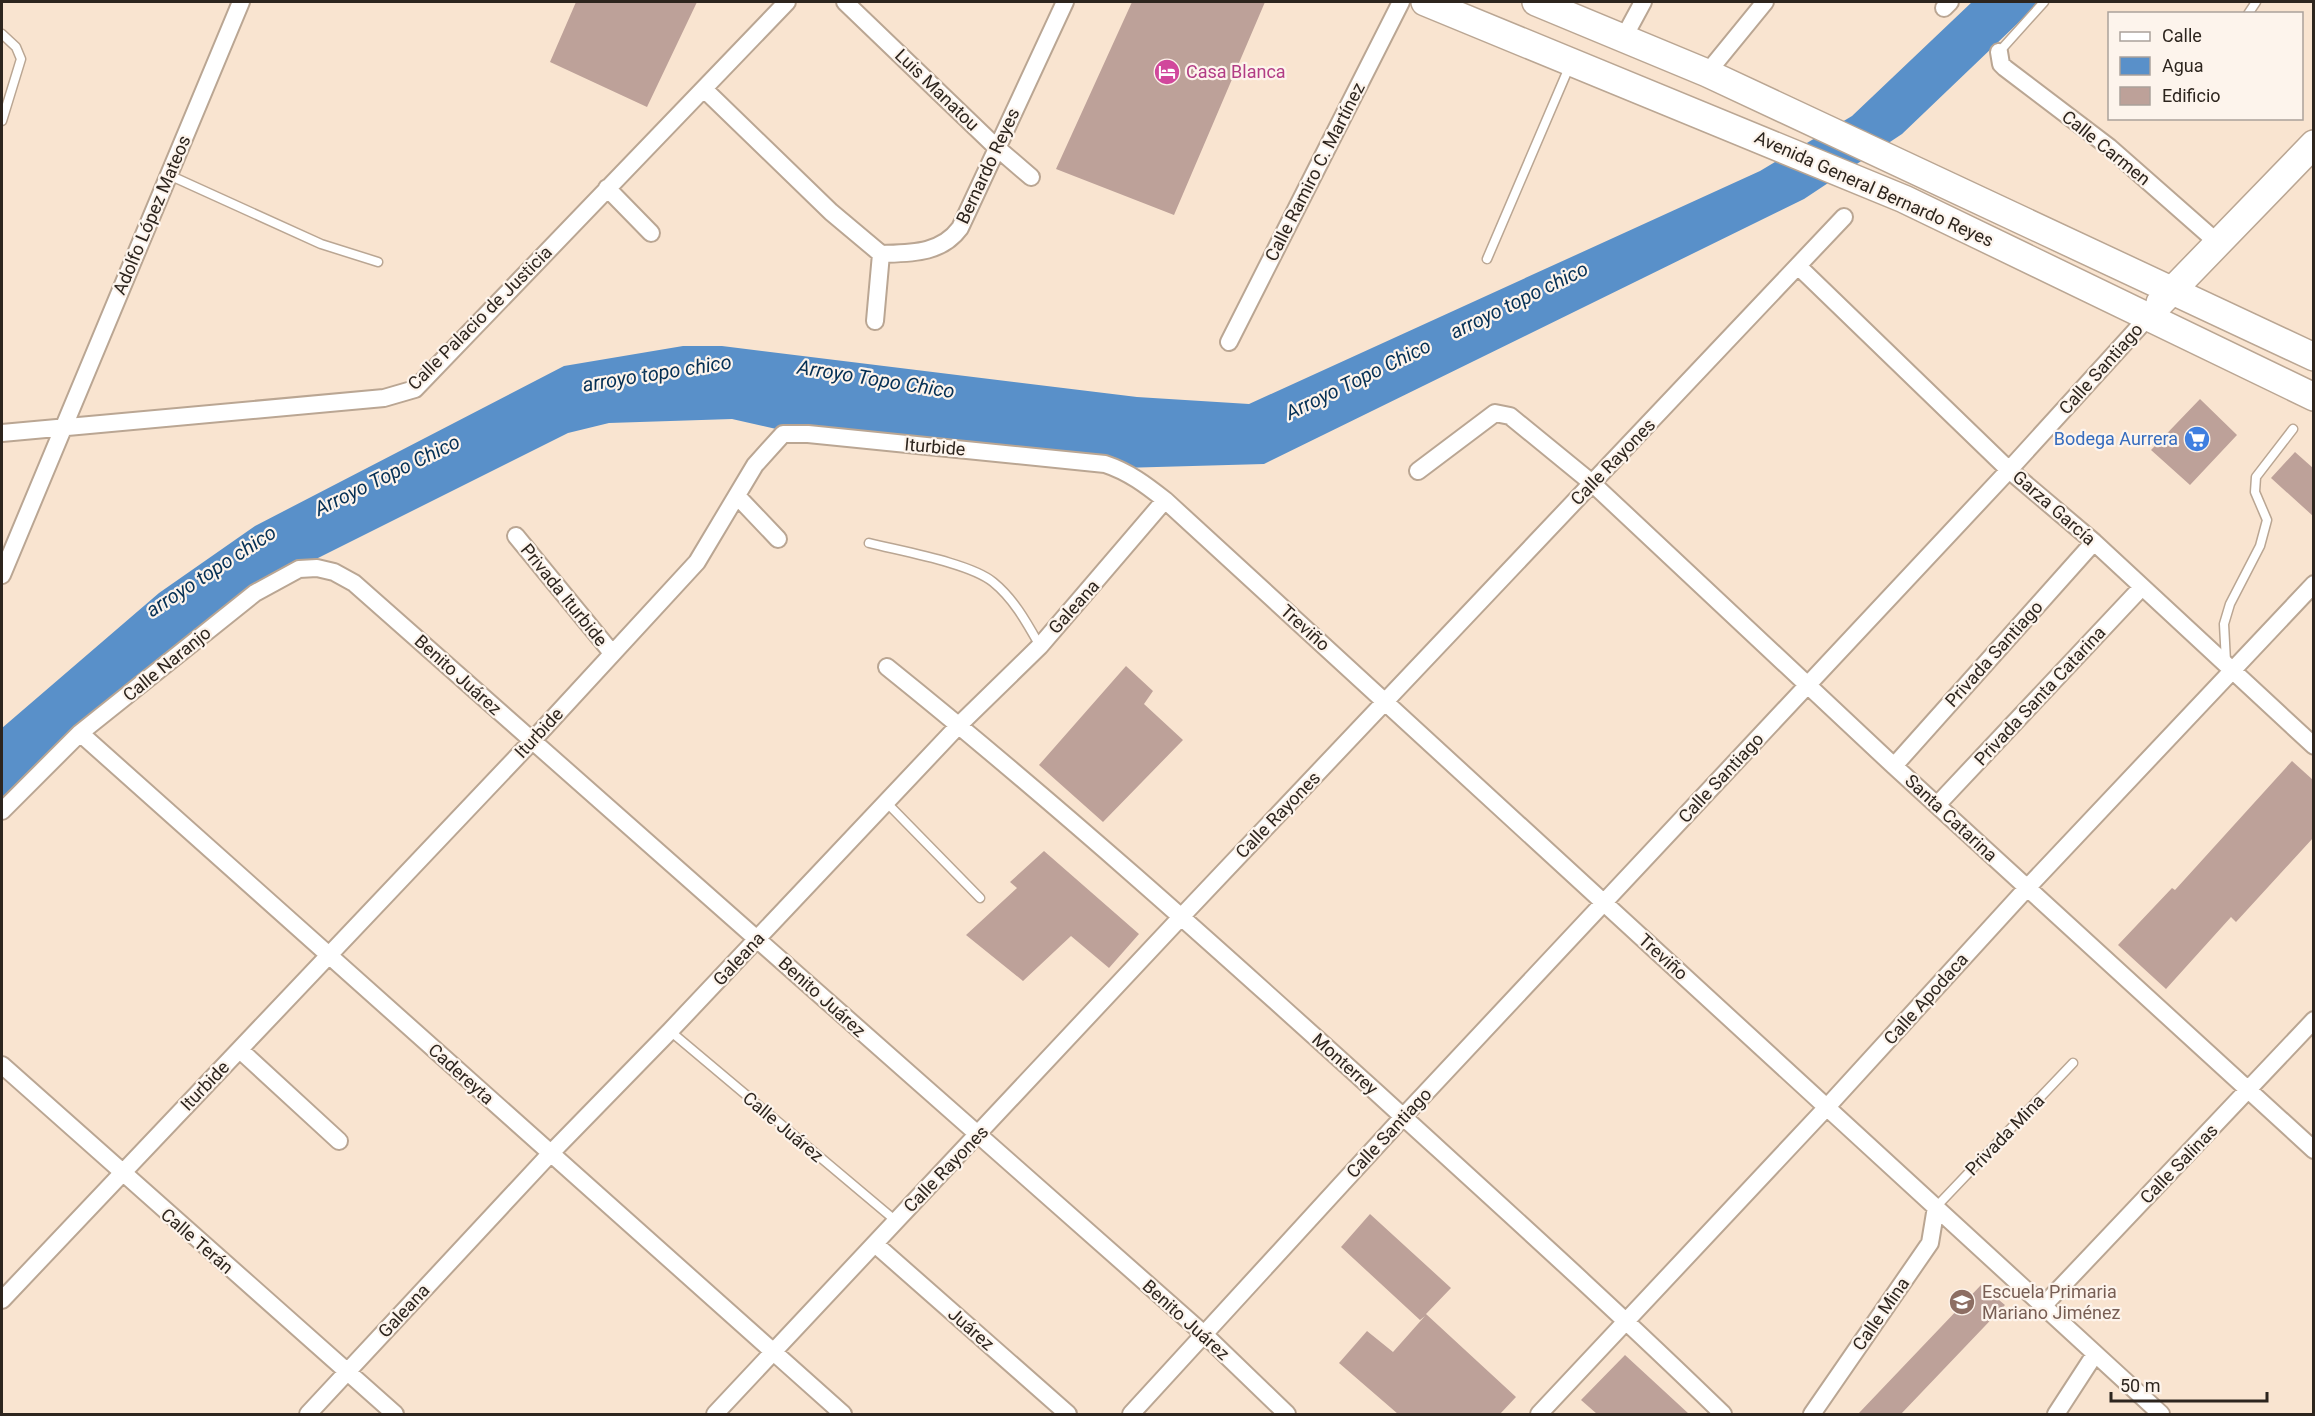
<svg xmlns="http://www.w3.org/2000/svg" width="2315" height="1416" viewBox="0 0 2315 1416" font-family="Roboto,sans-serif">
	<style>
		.water { fill: #5990c9 }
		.building { fill: #bda199 }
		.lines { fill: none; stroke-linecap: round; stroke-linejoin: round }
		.service-casing { stroke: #baa693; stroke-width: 11 }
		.minor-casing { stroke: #baa693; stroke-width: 20 }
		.primary-casing { stroke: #baa693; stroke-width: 30 }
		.service { stroke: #fff; stroke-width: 8 }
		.minor { stroke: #fff; stroke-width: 16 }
		.primary { stroke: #fff; stroke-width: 27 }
		.labels { text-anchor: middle; stroke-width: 4.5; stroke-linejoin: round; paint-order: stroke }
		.hotel-label { font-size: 18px; fill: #b23c85; stroke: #fdf4ec; text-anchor: start }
		.street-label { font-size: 18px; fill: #2d251e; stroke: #fdf4ec }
		.shop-label { font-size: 18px; fill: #366cbe; stroke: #fdf4ec; text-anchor: end }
		.education-label { font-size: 18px; fill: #785e54; stroke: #fdf4ec; text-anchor: start }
		.water-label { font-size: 20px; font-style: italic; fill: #053055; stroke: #fdf4ec }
	</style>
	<rect width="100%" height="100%" fill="#f9e4d0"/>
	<path class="water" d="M1972 2H2040L1902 134 1804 199 1264 464 1121 468 798 434 732 419 609 423 568 433 282 576 2 805V728L159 593 255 526 564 366 683 346H722L1137 397 1249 404 1760 171 1852 116Z"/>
	<path class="building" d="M576 2H697L647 107 550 62Z
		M1132 2H1265L1174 215 1056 169Z
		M2200 399 2237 435 2190 485 2151 450Z
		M2295 452 2313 468V516L2271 478Z
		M1126 666 1153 691 1144 704 1183 740 1103 822 1039 765Z
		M2292 761 2313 780V838L2236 922 2231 917 2166 989 2118 945 2172 888 2175 890Z
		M1044 851 1139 934 1109 968 1071 936 1023 981 966 935 1017 888 1010 882Z
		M1370 1214 1451 1288 1426 1314 1516 1397 1500 1414H1398L1339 1363 1367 1331 1393 1352 1425 1316 1420 1320 1341 1247Z
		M1981 1285 2005 1305 1901 1414H1858Z
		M1625 1355 1689 1414H1597L1581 1400Z"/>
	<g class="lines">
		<g class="service-casing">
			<path id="service" d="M2248 14 2256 2
				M2 34 16 47 21 59 2 121
				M1999 52 2044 2
				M169 175 321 244 378 262
				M1487 259 1570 65
				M869 543C900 551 970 563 993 582 1014 599 1027 623 1040 646
				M2226 662 2224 624 2230 604 2260 546 2267 520 2255 492 2256 477 2293 429
				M886 802 980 898
				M670 1031 896 1221
				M1936 1207 2073 1063"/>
		</g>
		<g class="minor-casing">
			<path id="minor" d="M845 2 996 147 1031 177
				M1944 8 1950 2
				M1623 39 1643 2
				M1999 52 2001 64 2005 68 2109 147 2218 243
				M1707 73 1765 2
				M704 89 831 212 881 254C911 253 941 254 960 228L1065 2
				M607 188 651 233
				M1799 267 2009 470 2094 542 2314 746
				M875 321 881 254
				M1229 342 1401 2
				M2 433 384 398 415 389 787 2
				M1418 471 1495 413 1510 416 1592 483 1894 766 2314 1150
				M738 497 778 539
				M516 536 612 653
				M2 575 241 2
				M887 667C1056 803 1216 947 1376 1092 1493 1199 1610 1304 1723 1414
				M80 733 843 1414
				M1894 766 2094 542
				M1937 805 2142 587
				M2 811 80 733 255 593 299 569 317 568 334 572 354 583 1205 1335 1287 1414
				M240 1050 339 1141
				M2 1065 395 1414
				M875 1244 1068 1414
				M2 1300 533 740 697 562 755 465 783 434H808L1105 464C1129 472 1146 485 1165 500L2161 1414
				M2044 1305 2314 1020
				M308 1414 550 1154 670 1031 959 725 1040 646 1165 500
				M715 1414 1182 916 1844 217
				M1131 1414 1403 1117 2009 470 2149 316
				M1539 1414 1827 1107 2027 888 2314 584
				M1812 1414 1930 1243 1936 1207
				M2056 1414 2095 1354"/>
		</g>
		<g class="primary-casing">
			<path id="primary" d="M1425 2 1904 199 2314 397
				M1536 2 1707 73 2314 357
				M2160 303 2314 144"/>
		</g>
		<use href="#service" class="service"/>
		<use href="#minor" class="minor"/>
		<use href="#primary" class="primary"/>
	</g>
	<defs>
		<g id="hotel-disc" transform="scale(1.35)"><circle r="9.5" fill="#d1479c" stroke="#fdf4ec"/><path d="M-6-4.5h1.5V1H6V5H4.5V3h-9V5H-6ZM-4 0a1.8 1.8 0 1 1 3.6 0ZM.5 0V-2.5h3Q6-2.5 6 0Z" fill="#fff"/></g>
		<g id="supermarket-disc" transform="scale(1.35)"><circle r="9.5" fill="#3f7fe0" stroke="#fdf4ec"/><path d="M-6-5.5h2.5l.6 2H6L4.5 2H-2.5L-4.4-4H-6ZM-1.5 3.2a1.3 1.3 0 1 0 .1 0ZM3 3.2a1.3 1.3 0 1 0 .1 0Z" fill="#fff"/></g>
		<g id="school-disc" transform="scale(1.35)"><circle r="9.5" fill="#8d6e63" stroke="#fdf4ec"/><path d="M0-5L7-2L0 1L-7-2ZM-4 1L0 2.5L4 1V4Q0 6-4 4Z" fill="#fff"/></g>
	</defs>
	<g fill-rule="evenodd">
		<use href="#hotel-disc" x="1167" y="72"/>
		<use href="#supermarket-disc" x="2197" y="439"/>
		<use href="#school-disc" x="1962" y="1302"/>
	</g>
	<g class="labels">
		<g class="hotel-label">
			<text x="1186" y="78">Casa Blanca</text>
		</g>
		<g class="street-label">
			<text transform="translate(937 90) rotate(44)" y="6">Luis Manatou</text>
			<text transform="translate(2106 148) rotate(39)" y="6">Calle Carmen</text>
			<text transform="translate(988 166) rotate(-65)" y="6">Bernardo Reyes</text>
			<text transform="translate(1315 172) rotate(-63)" y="6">Calle Ramiro C. Martínez</text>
			<text transform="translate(1874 189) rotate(24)" y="6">Avenida General Bernardo Reyes</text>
			<text transform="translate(152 215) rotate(-67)" y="6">Adolfo López Mateos</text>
			<text transform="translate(480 318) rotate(-45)" y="6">Calle Palacio de Justicia</text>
			<text transform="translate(2101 369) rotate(-48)" y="6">Calle Santiago</text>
			<text transform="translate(935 447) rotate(5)" y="6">Iturbide</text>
			<text transform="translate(1613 462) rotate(-46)" y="6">Calle Rayones</text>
			<text transform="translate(2054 508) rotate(41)" y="6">Garza García</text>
			<text transform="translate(564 595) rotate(51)" y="6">Privada Iturbide</text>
			<text transform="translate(1074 607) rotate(-48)" y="6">Galeana</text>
			<text transform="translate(1305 628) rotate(42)" y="6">Treviño</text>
			<text transform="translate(1994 654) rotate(-48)" y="6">Privada Santiago</text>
			<text transform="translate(167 664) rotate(-39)" y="6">Calle Naranjo</text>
			<text transform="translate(458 675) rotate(42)" y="6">Benito Juárez</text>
			<text transform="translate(2040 696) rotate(-47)" y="6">Privada Santa Catarina</text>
			<text transform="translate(539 733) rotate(-47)" y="6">Iturbide</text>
			<text transform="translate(1721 778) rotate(-47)" y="6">Calle Santiago</text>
			<text transform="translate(1278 815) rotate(-46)" y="6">Calle Rayones</text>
			<text transform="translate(1951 818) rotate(43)" y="6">Santa Catarina</text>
			<text transform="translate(1663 957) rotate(42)" y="6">Treviño</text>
			<text transform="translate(739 959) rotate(-47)" y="6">Galeana</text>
			<text transform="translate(822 997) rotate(42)" y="6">Benito Juárez</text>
			<text transform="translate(1926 999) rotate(-48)" y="6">Calle Apodaca</text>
			<text transform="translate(1345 1064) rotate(42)" y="6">Monterrey</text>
			<text transform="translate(461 1074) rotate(42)" y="6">Cadereyta</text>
			<text transform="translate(205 1086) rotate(-46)" y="6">Iturbide</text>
			<text transform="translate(783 1127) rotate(40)" y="6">Calle Juárez</text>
			<text transform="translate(1389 1133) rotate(-47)" y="6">Calle Santiago</text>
			<text transform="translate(2005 1135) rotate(-46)" y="6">Privada Mina</text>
			<text transform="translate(2179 1164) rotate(-46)" y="6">Calle Salinas</text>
			<text transform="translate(946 1169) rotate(-46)" y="6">Calle Rayones</text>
			<text transform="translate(197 1241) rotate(41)" y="6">Calle Terán</text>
			<text transform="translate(404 1311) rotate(-47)" y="6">Galeana</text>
			<text transform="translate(1881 1314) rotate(-55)" y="6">Calle Mina</text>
			<text transform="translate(1186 1320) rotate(42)" y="6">Benito Juárez</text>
			<text transform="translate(971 1329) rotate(41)" y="6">Juárez</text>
		</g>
		<g class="shop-label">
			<text x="2178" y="445">Bodega Aurrera</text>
		</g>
		<g class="education-label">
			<text x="1982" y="1298">Escuela Primaria<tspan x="1982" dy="21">Mariano Jiménez</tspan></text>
		</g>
		<g class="water-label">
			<text transform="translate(1519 300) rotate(-26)" y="7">arroyo topo chico</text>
			<text transform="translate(657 373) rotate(-9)" y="7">arroyo topo chico</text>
			<text transform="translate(876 379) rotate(9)" y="7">Arroyo Topo Chico</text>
			<text transform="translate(1358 379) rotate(-26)" y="7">Arroyo Topo Chico</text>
			<text transform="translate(387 475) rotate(-26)" y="7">Arroyo Topo Chico</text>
			<text transform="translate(211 571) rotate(-33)" y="7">arroyo topo chico</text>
		</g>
	</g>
	<rect width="2315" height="1416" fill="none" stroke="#2d251e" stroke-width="6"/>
	<rect x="2108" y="12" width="195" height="108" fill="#fdf4ec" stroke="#aaa19a" stroke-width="1.5"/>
	<rect x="2120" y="32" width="30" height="9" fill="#ffffff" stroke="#aaa19a" stroke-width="1.5"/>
	<text x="2162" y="42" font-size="18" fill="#2d251e">Calle</text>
	<rect x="2120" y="57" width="30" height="18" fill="#5990c9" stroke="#aaa19a" stroke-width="1.5"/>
	<text x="2162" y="72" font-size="18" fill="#2d251e">Agua</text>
	<rect x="2120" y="87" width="30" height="18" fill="#bda199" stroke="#aaa19a" stroke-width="1.5"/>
	<text x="2162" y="102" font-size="18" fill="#2d251e">Edificio</text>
	<path d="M2111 1392v9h156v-9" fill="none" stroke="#2d251e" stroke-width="3"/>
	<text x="2120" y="1392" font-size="18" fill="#2d251e" stroke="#fdf4ec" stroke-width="4.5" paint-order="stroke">50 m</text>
</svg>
